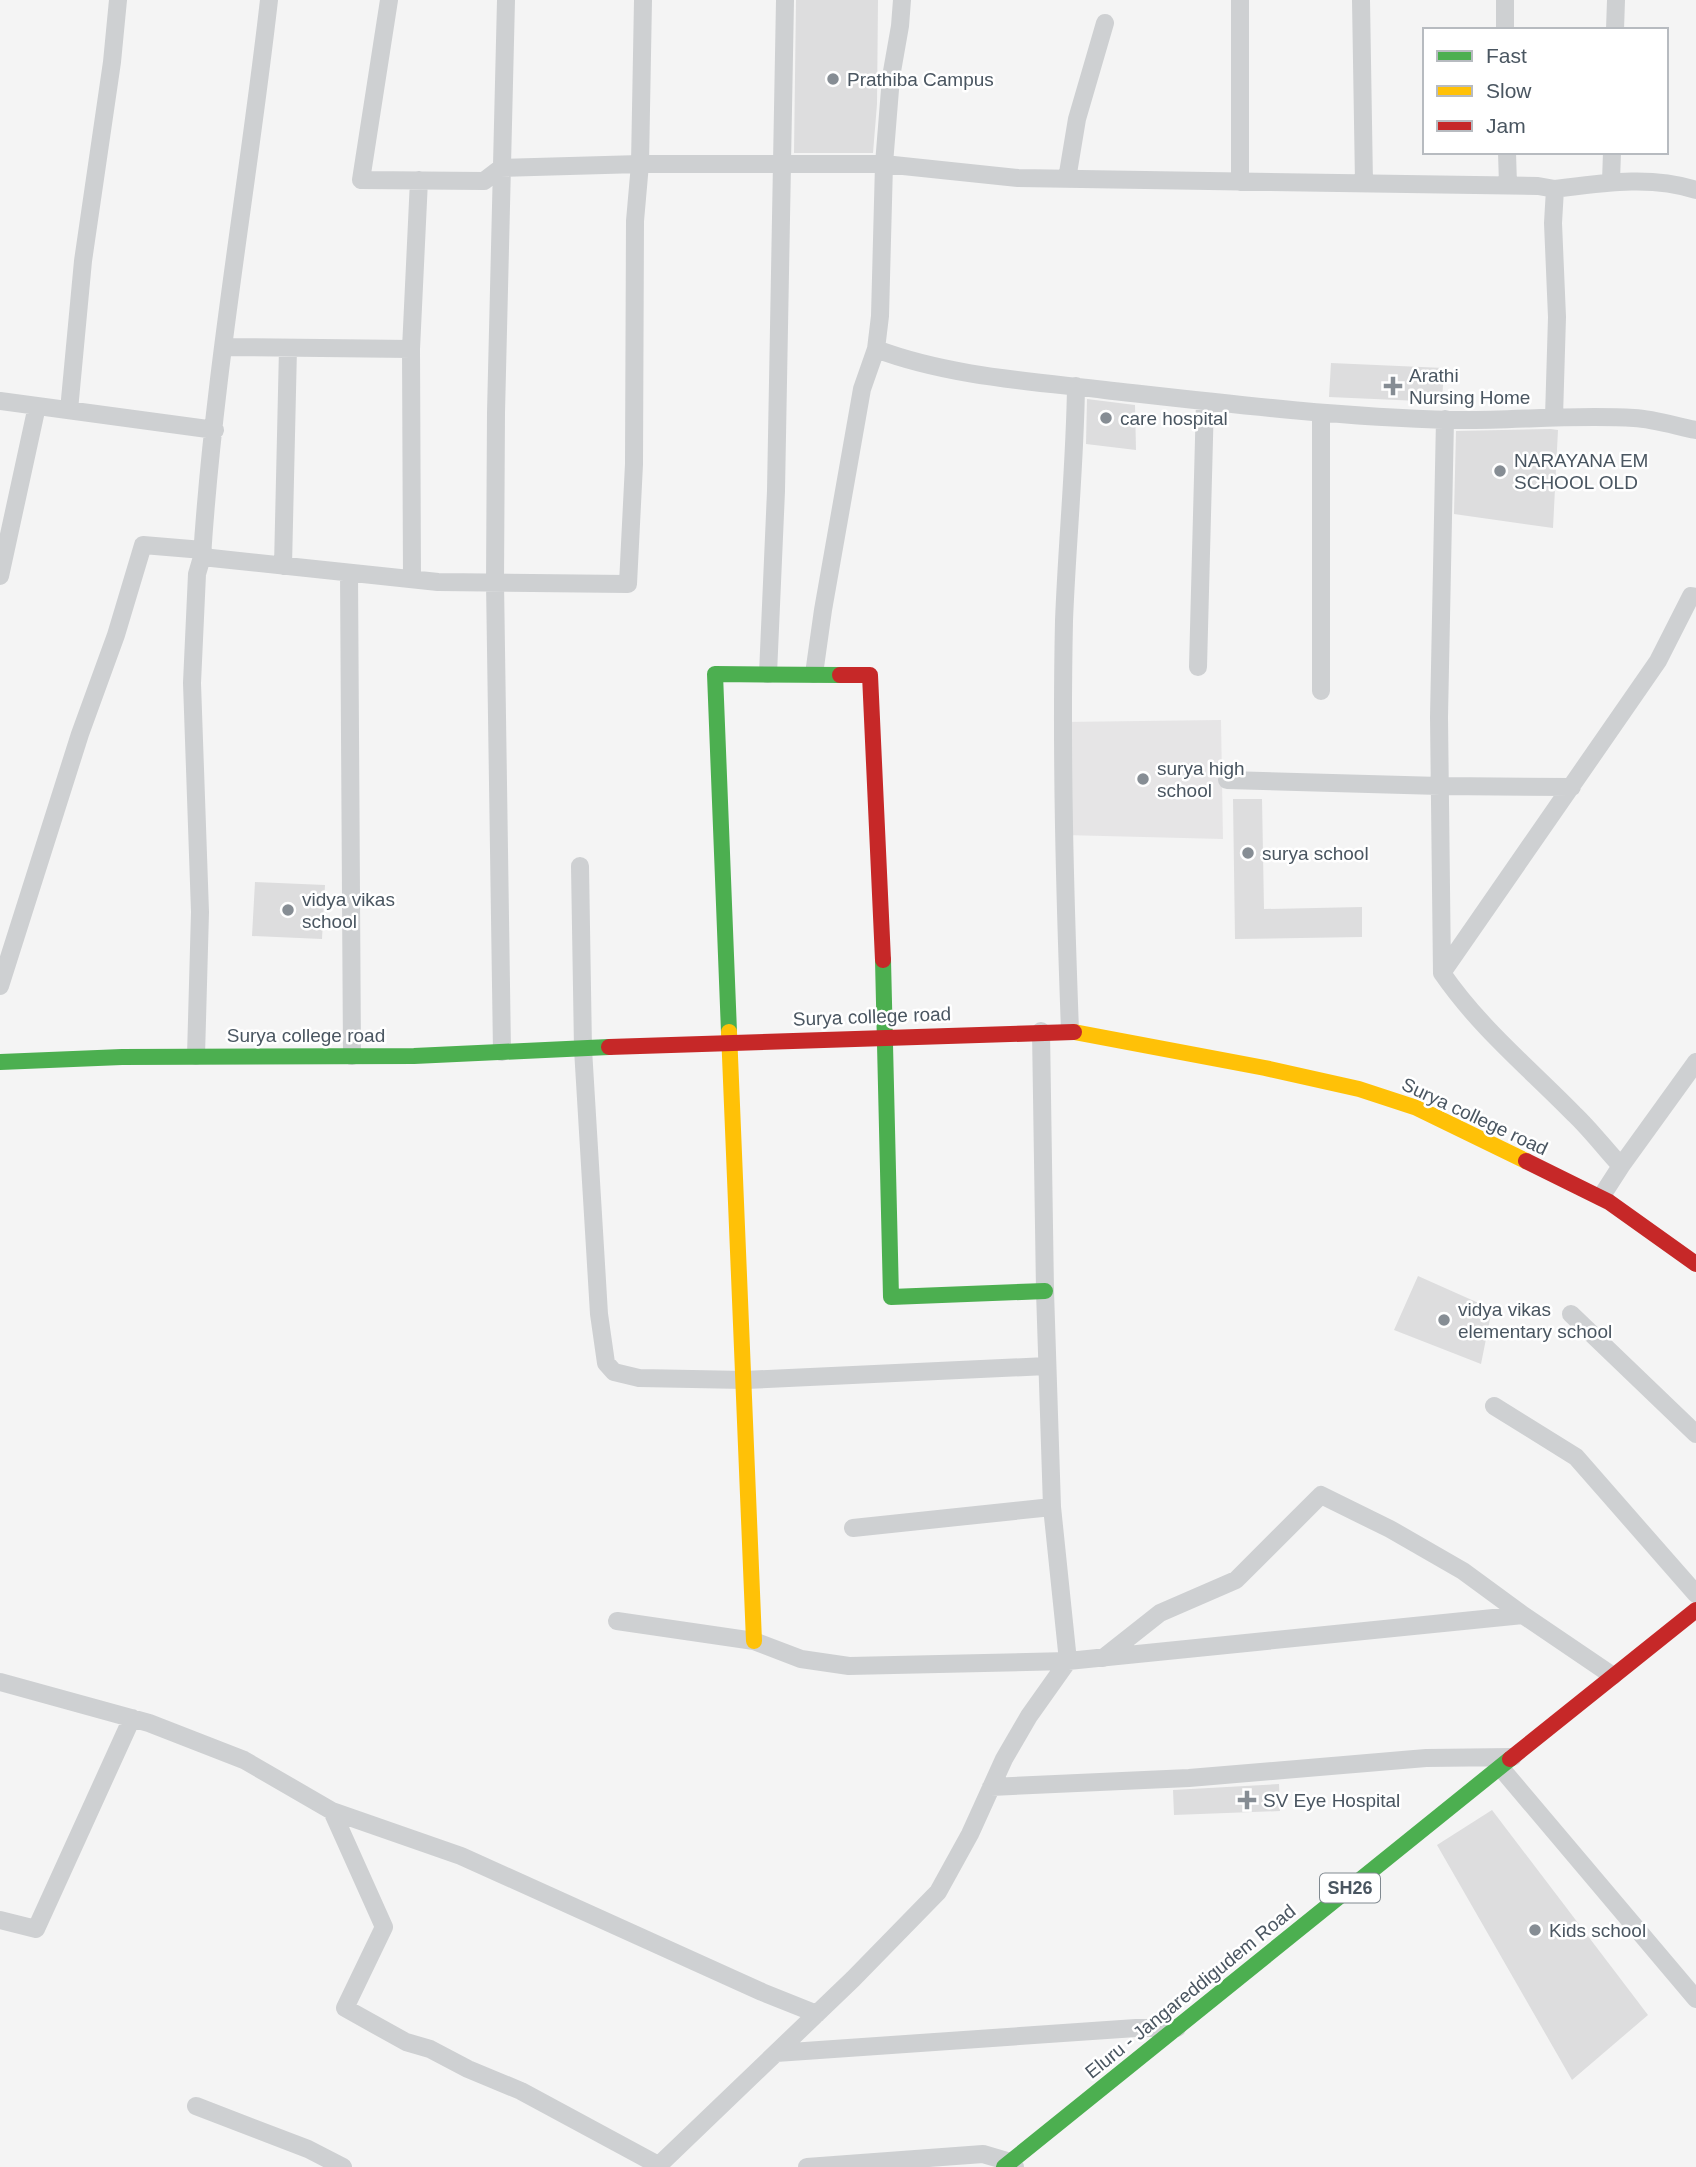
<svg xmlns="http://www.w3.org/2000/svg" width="1696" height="2167" viewBox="0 0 1696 2167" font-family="Arial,sans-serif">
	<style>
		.education { fill: #e6e5e6 }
		.building { fill: #ddddde }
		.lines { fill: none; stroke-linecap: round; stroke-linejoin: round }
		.street { stroke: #ced0d2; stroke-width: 18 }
		.fast { stroke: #4caf50; stroke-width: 16 }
		.slow { stroke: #ffc107; stroke-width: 16 }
		.jam { stroke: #c62828; stroke-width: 16 }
		.poi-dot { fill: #868d94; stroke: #fff; stroke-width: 2.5 }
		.labels { text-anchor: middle; stroke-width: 5; stroke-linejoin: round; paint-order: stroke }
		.shield { fill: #fff; stroke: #808990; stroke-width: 2 }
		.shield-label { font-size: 18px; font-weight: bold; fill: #4a5661 }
		.poi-label { font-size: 19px; fill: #4a5661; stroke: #fff; text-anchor: start }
		.street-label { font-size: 19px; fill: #4a5661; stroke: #fff }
	</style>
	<rect width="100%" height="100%" fill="#f4f4f4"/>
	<path class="education" d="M1221 720 1223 839 1064 835 1063 722Z"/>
	<path class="building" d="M796 0H878L877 104 873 153H794Z
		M1331 363 1444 368 1442 402 1329 397Z
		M1087 399 1135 405 1136 450 1086 444Z
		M1551 429 1558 430 1553 528 1454 514 1456 431Z
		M1233 799H1262L1264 909 1362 907V937L1235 939Z
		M255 882 325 885 322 939 252 936Z
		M1418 1276 1492 1309 1481 1364 1394 1330Z
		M1279 1784 1280 1811 1174 1815 1173 1790Z
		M1492 1810 1648 2015 1572 2080 1437 1845Z"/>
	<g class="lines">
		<path class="street" d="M269 0C248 186 214 370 202 557L438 582 628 584 634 464 635 221 640 164 643 0
			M389 0 361 180 484 181 501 168 640 164H884L1018 178 1538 186 1555 189 1553 223 1557 317 1554 417
			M902 0 900 26 891 77 884 164 880 316 876 349C948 376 1028 381 1105 390 1221 403 1336 417 1453 420 1513 421 1573 414 1634 418 1654 419 1676 426 1696 430
			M1361 0 1364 183
			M1505 0V30
			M1615 30 1616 0
			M1507 152 1508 185
			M1067 179 1077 119 1105 23
			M1611 181 1612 152
			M1240 182V0
			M1555 189C1602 183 1651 175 1696 190
			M223 347 411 349
			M0 401 215 430
			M69 410 83 261 112 62 118 0
			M1445 419 1439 717 1442 973C1480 1028 1528 1067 1574 1114 1591 1130 1605 1149 1621 1166
			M283 566 288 348
			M349 573 352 1056
			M0 576 37 406
			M412 579 411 349 419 180
			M1198 667 1205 401
			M768 674 776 491 785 0
			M814 674 823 610 862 389 876 349
			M1321 691V413
			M1227 780 1440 786 1572 787
			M580 866 583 1049 599 1314 606 1363 614 1372 639 1378 745 1380 1047 1366
			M1442 973 1658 661 1691 596 1696 597
			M0 986 80 734 116 635 143 545 203 550
			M1070 1031C1065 895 1061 758 1064 621 1067 542 1075 465 1076 386
			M502 1052 495 582 496 413 506 0
			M196 1056 200 912 192 683 197 574 202 557
			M1601 1197 1621 1166 1696 1062
			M1571 1314 1696 1434
			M1494 1406 1576 1457 1696 1594
			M853 1528 1052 1507
			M617 1621 754 1641 801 1659 849 1666 1068 1661 1052 1507 1045 1291 1041 1031
			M1103 1658 1160 1613 1236 1580 1321 1495 1390 1529 1463 1571 1523 1615
			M0 1682 149 1723 244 1760 332 1811 461 1856 762 1992 817 2014
			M1500 1767 1696 1999
			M991 1787 1189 1778 1426 1758 1513 1757
			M332 1811 384 1927 345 2008 406 2042 430 2049 468 2069 521 2091 658 2165
			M0 1920 36 1929 132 1718
			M776 2053 1136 2028H1177
			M196 2106 308 2149 343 2167
			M657 2167 853 1979 938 1892 970 1834 1004 1759 1029 1716 1068 1661 1523 1615 1613 1676
			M807 2167 983 2154 1010 2162 1015 2167"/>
		<path class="fast" d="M883 960 891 1297 1045 1291
			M729 1032 715 674 840 675
			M0 1062 122 1057 414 1056 609 1047
			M1004 2167 1510 1759"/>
		<path class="slow" d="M729 1032 754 1641
			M1074 1032 1265 1068 1359 1089 1417 1108 1526 1161"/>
		<path class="jam" d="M840 675H870L883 960
			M609 1047 1074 1032
			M1526 1161 1609 1202 1696 1264
			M1510 1759 1696 1610"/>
	</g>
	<g class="poi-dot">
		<circle cx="833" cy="79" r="7"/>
		<path d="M1389.5 375.5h7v7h7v7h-7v7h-7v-7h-7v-7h7z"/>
		<circle cx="1106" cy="418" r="7"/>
		<circle cx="1500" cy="471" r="7"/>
		<circle cx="1143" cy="779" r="7"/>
		<circle cx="1248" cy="853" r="7"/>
		<circle cx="288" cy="910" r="7"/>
		<circle cx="1444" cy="1320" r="7"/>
		<path d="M1243.5 1789.5h7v7h7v7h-7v7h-7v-7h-7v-7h7z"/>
		<circle cx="1535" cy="1930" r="7"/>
	</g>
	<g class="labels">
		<rect class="shield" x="1320" y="1873.5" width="60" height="29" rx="5"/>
		<g class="shield-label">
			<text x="1350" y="1894">SH26</text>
		</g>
		<g class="poi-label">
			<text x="847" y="86">Prathiba Campus</text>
			<text x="1409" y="382">Arathi<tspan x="1409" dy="22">Nursing Home</tspan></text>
			<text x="1120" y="425">care hospital</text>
			<text x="1514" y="467">NARAYANA EM<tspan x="1514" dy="22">SCHOOL OLD</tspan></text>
			<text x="1157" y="775">surya high<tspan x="1157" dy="22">school</tspan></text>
			<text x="1262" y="860">surya school</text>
			<text x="302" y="906">vidya vikas<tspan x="302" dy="22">school</tspan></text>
			<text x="1458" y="1316">vidya vikas<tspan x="1458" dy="22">elementary school</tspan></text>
			<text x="1263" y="1807">SV Eye Hospital</text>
			<text x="1549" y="1937">Kids school</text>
		</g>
		<g class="street-label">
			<text transform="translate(872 1016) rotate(-2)" y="7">Surya college road</text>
			<text x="306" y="1042">Surya college road</text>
			<text transform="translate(1475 1116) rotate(25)" y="7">Surya college road</text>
			<text transform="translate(1190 1991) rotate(-39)" y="7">Eluru - Jangareddigudem Road</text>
		</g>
	</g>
	<rect x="1423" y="28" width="245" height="126" fill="#ffffff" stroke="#b7bbc0" stroke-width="2"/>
	<rect x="1437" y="51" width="35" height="10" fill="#4caf50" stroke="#b7bbc0" stroke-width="2"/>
	<text x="1486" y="63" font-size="21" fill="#4a5661">Fast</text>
	<rect x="1437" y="86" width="35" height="10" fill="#ffc107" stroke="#b7bbc0" stroke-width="2"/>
	<text x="1486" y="98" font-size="21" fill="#4a5661">Slow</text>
	<rect x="1437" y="121" width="35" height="10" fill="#c62828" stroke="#b7bbc0" stroke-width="2"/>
	<text x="1486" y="133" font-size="21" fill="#4a5661">Jam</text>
</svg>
